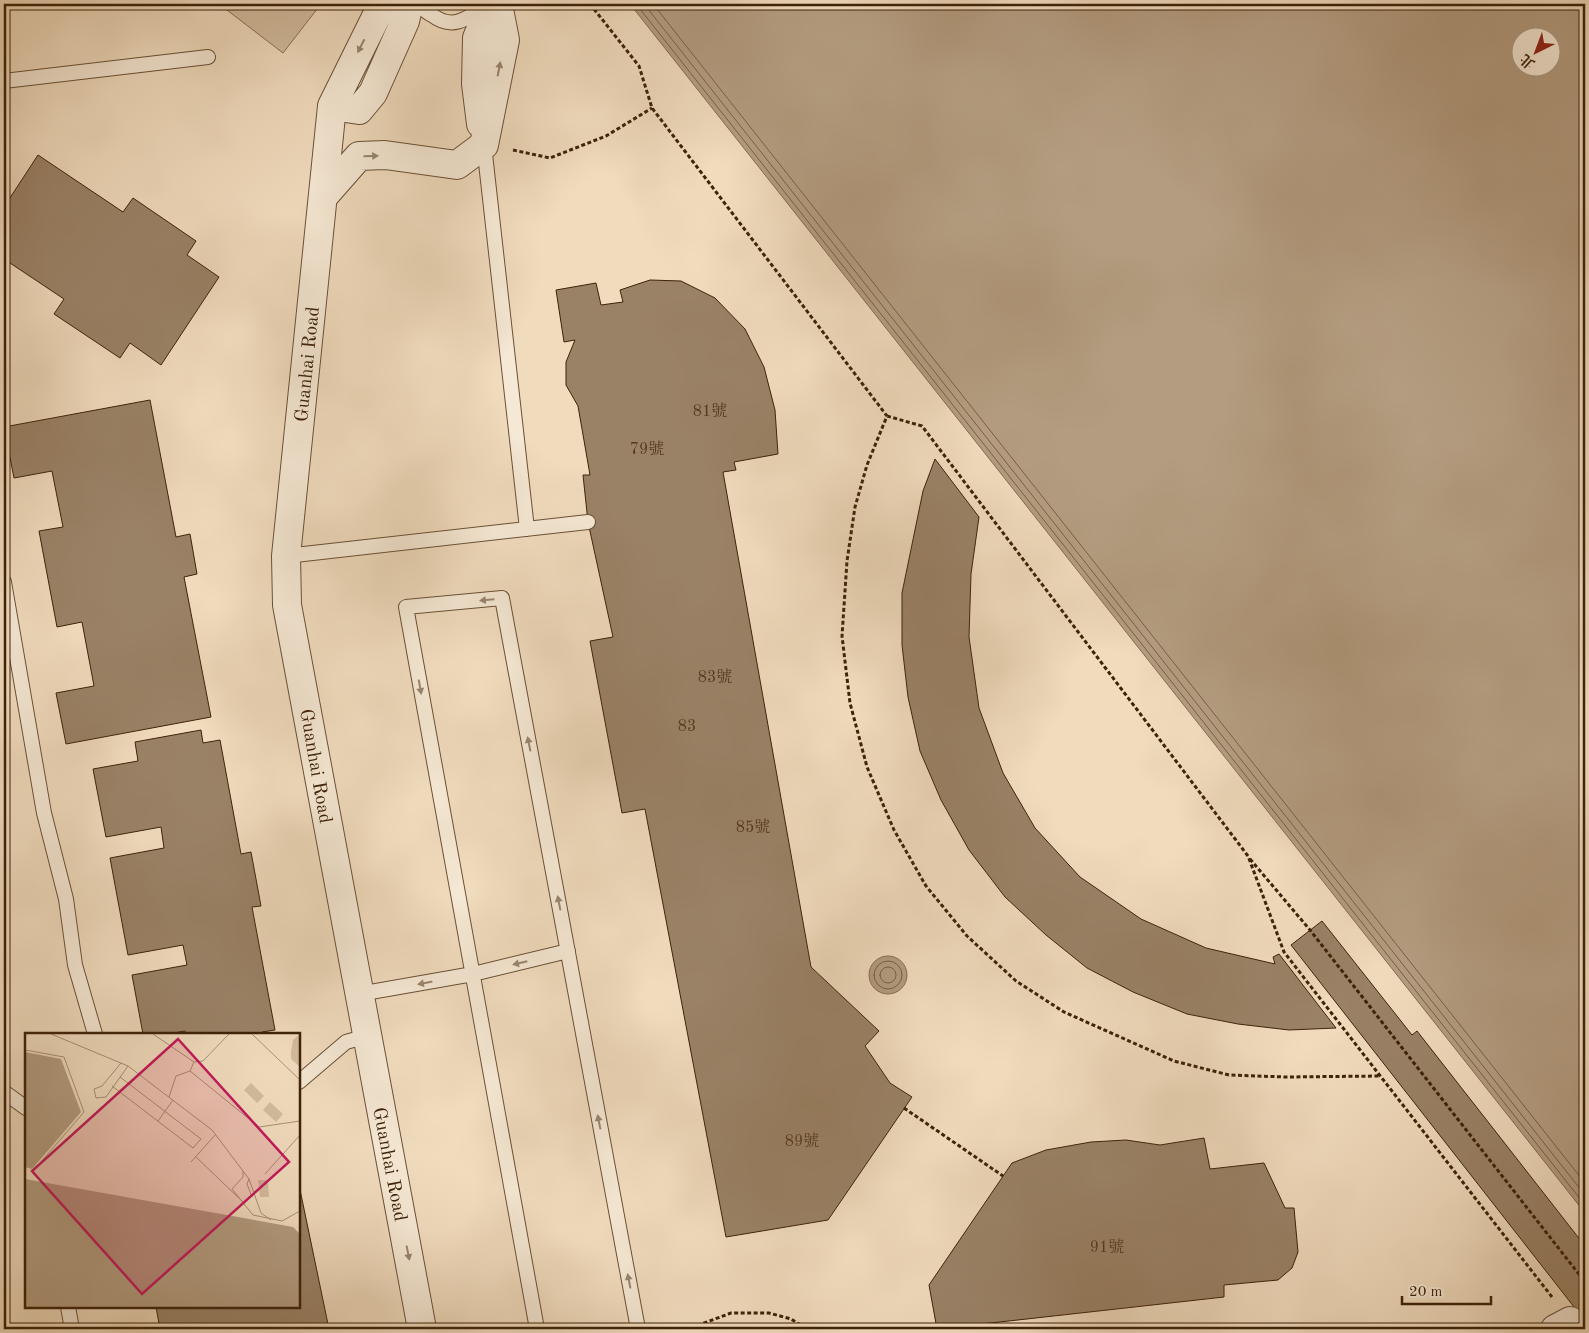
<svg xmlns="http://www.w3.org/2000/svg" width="1589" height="1333" viewBox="0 0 1589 1333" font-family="'Old Standard TT','Noto Serif TC',serif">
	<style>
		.green { fill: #d2bc9e; stroke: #886f54 }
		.water { fill: #b39c80; stroke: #846b50; fill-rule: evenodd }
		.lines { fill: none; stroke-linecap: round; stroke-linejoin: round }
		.shore { stroke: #785f44; stroke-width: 1 }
		.building { fill: #9a8267; stroke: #3d2209 }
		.service-casing { stroke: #6a5036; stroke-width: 16 }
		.minor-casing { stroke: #6a5036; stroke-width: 30 }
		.path { stroke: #3d2209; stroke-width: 3; stroke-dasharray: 4 2.5; stroke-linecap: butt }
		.service { stroke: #f5e8d4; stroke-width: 14 }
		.minor { stroke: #f5e8d4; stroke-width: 28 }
		.oneway { fill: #99856e }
		.labels { text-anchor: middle; stroke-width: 4.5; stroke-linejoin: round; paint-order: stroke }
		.number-label { font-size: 16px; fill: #543a20 }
		.street-label { font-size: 19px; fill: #3d2209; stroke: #f5e8d4 }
		.inset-road { fill: none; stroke: #a89175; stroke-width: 1 }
		.view { fill: #c2185b; fill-opacity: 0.15; stroke: #c2185b; stroke-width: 2.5 }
		.inset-edge { fill: none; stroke: #3d2209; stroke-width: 2.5 }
	</style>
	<rect width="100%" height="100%" fill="#f0dbbd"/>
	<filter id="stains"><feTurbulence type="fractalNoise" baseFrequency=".004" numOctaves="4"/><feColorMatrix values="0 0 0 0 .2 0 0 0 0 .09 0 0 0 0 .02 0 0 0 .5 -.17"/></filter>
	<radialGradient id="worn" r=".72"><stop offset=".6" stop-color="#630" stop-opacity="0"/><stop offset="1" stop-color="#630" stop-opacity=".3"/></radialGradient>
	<path class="green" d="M226 4H321L283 53 223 7Z"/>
	<path class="water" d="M630 4H1585V1213ZM1522 38H1552V68H1522Z
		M869 975a19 19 0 1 1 38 0a19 19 0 1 1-38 0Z"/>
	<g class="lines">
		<path class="shore" d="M636 4 1585 1205
			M644 4 1585 1195
			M653 4 1585 1183
			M874 975a14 14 0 1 1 28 0a14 14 0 1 1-28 0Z
			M880 975a8 8 0 1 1 16 0a8 8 0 1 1-16 0Z"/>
	</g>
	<path class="building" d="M38 155 123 212 133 198 196 241 187 255 219 277 161 365 130 343 120 358 54 314 64 299 4 259V207Z
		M650 280 681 281 715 298 745 329 764 367 775 410 778 454 734 462 736 470 723 472 811 967 879 1031 865 1046 890 1083 912 1097 828 1220 726 1237 645 809 622 813 590 641 613 637 588 522 583 475H590L578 406 566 385V362L575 340 564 342 556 290 596 283 601 305 623 302 620 290Z
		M150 400 176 537 190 534 197 574 184 577 211 717 66 744 56 693 94 686 82 622 57 627 39 531 63 527 52 471 14 478 4 427Z
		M935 459 979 517 971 574 969 637 979 708 1003 773 1035 828 1080 877 1141 919 1206 948 1275 964 1273 957 1279 954 1336 1028 1289 1030 1238 1024 1187 1014 1133 992 1087 968 1046 935 1005 897 969 850 941 800 920 751 908 697 902 645V593L923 491Z
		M201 730 203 743 220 740 241 854 251 852 261 906 252 907 275 1030 262 1032V1034H185V1031L168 1034H143L132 975 187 965 183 945 128 955 110 858 164 848 161 827 106 837 93 769 138 761 135 742Z
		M1322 921 1412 1035 1417 1031 1585 1246V1321L1291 945Z
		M1204 1138 1210 1169 1264 1163 1285 1208H1294L1298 1252 1292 1268 1278 1280 1224 1285V1297L937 1329 929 1285 1012 1163 1046 1150 1091 1142 1126 1140 1160 1145Z
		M299 1185 329 1329H160L156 1307H299Z"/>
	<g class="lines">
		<g class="service-casing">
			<path id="service" d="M421 4C423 10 427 12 432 15 453 31 468 18 485 6
				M4 81 208 57
				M484 145 527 529
				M286 556 588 522
				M4 582 44 813 66 899 75 965 95 1034
				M359 994 473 974 568 951
				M299 1082 346 1042 367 1036
				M4 1092 26 1108
				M68 1307 72 1329
				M537 1329 406 607 502 598 638 1329"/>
		</g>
		<g class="minor-casing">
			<path id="minor" d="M384 4 376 17 332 106 286 556 287 605 422 1329
				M332 106 359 110 373 93 405 21 409 4
				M481 124 476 84 477 38 491 4
				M323 197 359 156 385 155 457 165 484 145 505 40 498 4
				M1555 1329 1570 1321"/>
		</g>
		<path class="path" d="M590 4 639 66 652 108 887 416 867 465 855 507 847 561 842 636 850 703 867 767 894 830 926 886 967 936 1016 981 1064 1012 1174 1061 1229 1075 1285 1077 1380 1076
			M513 150 550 158 606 136 652 108
			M887 416 922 426 1248 856 1284 952 1552 1297
			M1250 859 1310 930 1585 1282
			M904 1108 1003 1176
			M692 1329 696 1326 731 1313H769L791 1319 807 1329"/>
		<use href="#service" class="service"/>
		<use href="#minor" class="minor"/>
	</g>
	<defs><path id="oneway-solid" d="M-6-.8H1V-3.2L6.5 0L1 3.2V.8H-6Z" transform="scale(1.25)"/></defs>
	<g class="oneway">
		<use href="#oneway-solid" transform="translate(361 46) rotate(117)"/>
		<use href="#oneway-solid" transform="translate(499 69) rotate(-79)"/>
		<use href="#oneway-solid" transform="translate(371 156) rotate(-2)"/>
		<use href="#oneway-solid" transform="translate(487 600) rotate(175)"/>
		<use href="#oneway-solid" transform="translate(420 687) rotate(80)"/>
		<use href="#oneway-solid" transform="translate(529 744) rotate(-101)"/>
		<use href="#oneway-solid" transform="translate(559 903) rotate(-101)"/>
		<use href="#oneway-solid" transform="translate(520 963) rotate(167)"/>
		<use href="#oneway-solid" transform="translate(425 983) rotate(169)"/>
		<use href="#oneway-solid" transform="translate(599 1122) rotate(-101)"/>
		<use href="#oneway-solid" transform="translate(408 1253) rotate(79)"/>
		<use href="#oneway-solid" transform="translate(629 1281) rotate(-101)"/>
	</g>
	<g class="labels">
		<g class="number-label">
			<text x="710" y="416">81號</text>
			<text x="647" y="454">79號</text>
			<text x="715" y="682">83號</text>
			<text x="687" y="731">83</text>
			<text x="753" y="832">85號</text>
			<text x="802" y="1146">89號</text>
			<text x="1107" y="1252">91號</text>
		</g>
		<g class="street-label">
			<text transform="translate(306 364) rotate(-84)" y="7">Guanhai Road</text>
			<text transform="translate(317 766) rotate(80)" y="7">Guanhai Road</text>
			<text transform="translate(391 1164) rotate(79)" y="7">Guanhai Road</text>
		</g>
	</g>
	<g transform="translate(25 1033)">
		<rect width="275" height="275" fill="#f0dbbd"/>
		<path d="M275 1V34L266 26V19L268 7ZM226 50 239 63 232 70 219 57ZM245 69 258 81 251 89 238 77ZM233 147H243L244 164H235Z" fill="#d2bc9e"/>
		<path d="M0 19 36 26 56 79 7 136 0 134ZM0 146 268 194 275 201V274H0Z" fill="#b39c80"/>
		<path class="inset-road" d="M26 1 103 33 187 97 224 146 236 180 246 187M128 1 169 29M227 1 275 47M0 17 39 24 59 79 9 137M96 30 77 53 69 56 71 65 81 64 103 33M165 38 169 29 178 28 204 1M87 53 168 115 176 106 95 44M144 64 151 43 165 38 234 94 275 88M133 88 148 67M171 124 218 169M166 129 191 101M218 138V144L207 156 228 182 257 188 275 178M240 141 275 102M224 146 222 151 227 164"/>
		<path class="view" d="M153 6 264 129 117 261 7 138Z"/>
		<rect width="275" height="275" class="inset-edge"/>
	</g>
	<rect width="1589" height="1333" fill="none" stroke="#f0dbbd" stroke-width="20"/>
	<rect x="5" y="5" width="1579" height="1323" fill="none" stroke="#3d2209" stroke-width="2.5"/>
	<rect x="10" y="10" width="1569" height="1313" fill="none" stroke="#3d2209"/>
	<g transform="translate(1536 52) rotate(222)"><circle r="24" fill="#f5e8d4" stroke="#ab9983"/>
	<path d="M0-4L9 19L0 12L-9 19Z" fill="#8f2418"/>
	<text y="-8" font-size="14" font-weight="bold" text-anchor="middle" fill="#3d2209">北</text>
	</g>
	<path d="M1402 1296v8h89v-8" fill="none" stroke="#3d2209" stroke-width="2.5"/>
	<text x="1409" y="1296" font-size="15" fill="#3d2209" stroke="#f5e8d4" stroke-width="4" paint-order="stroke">20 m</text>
	<rect width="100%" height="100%" filter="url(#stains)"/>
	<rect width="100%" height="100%" fill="url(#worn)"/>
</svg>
